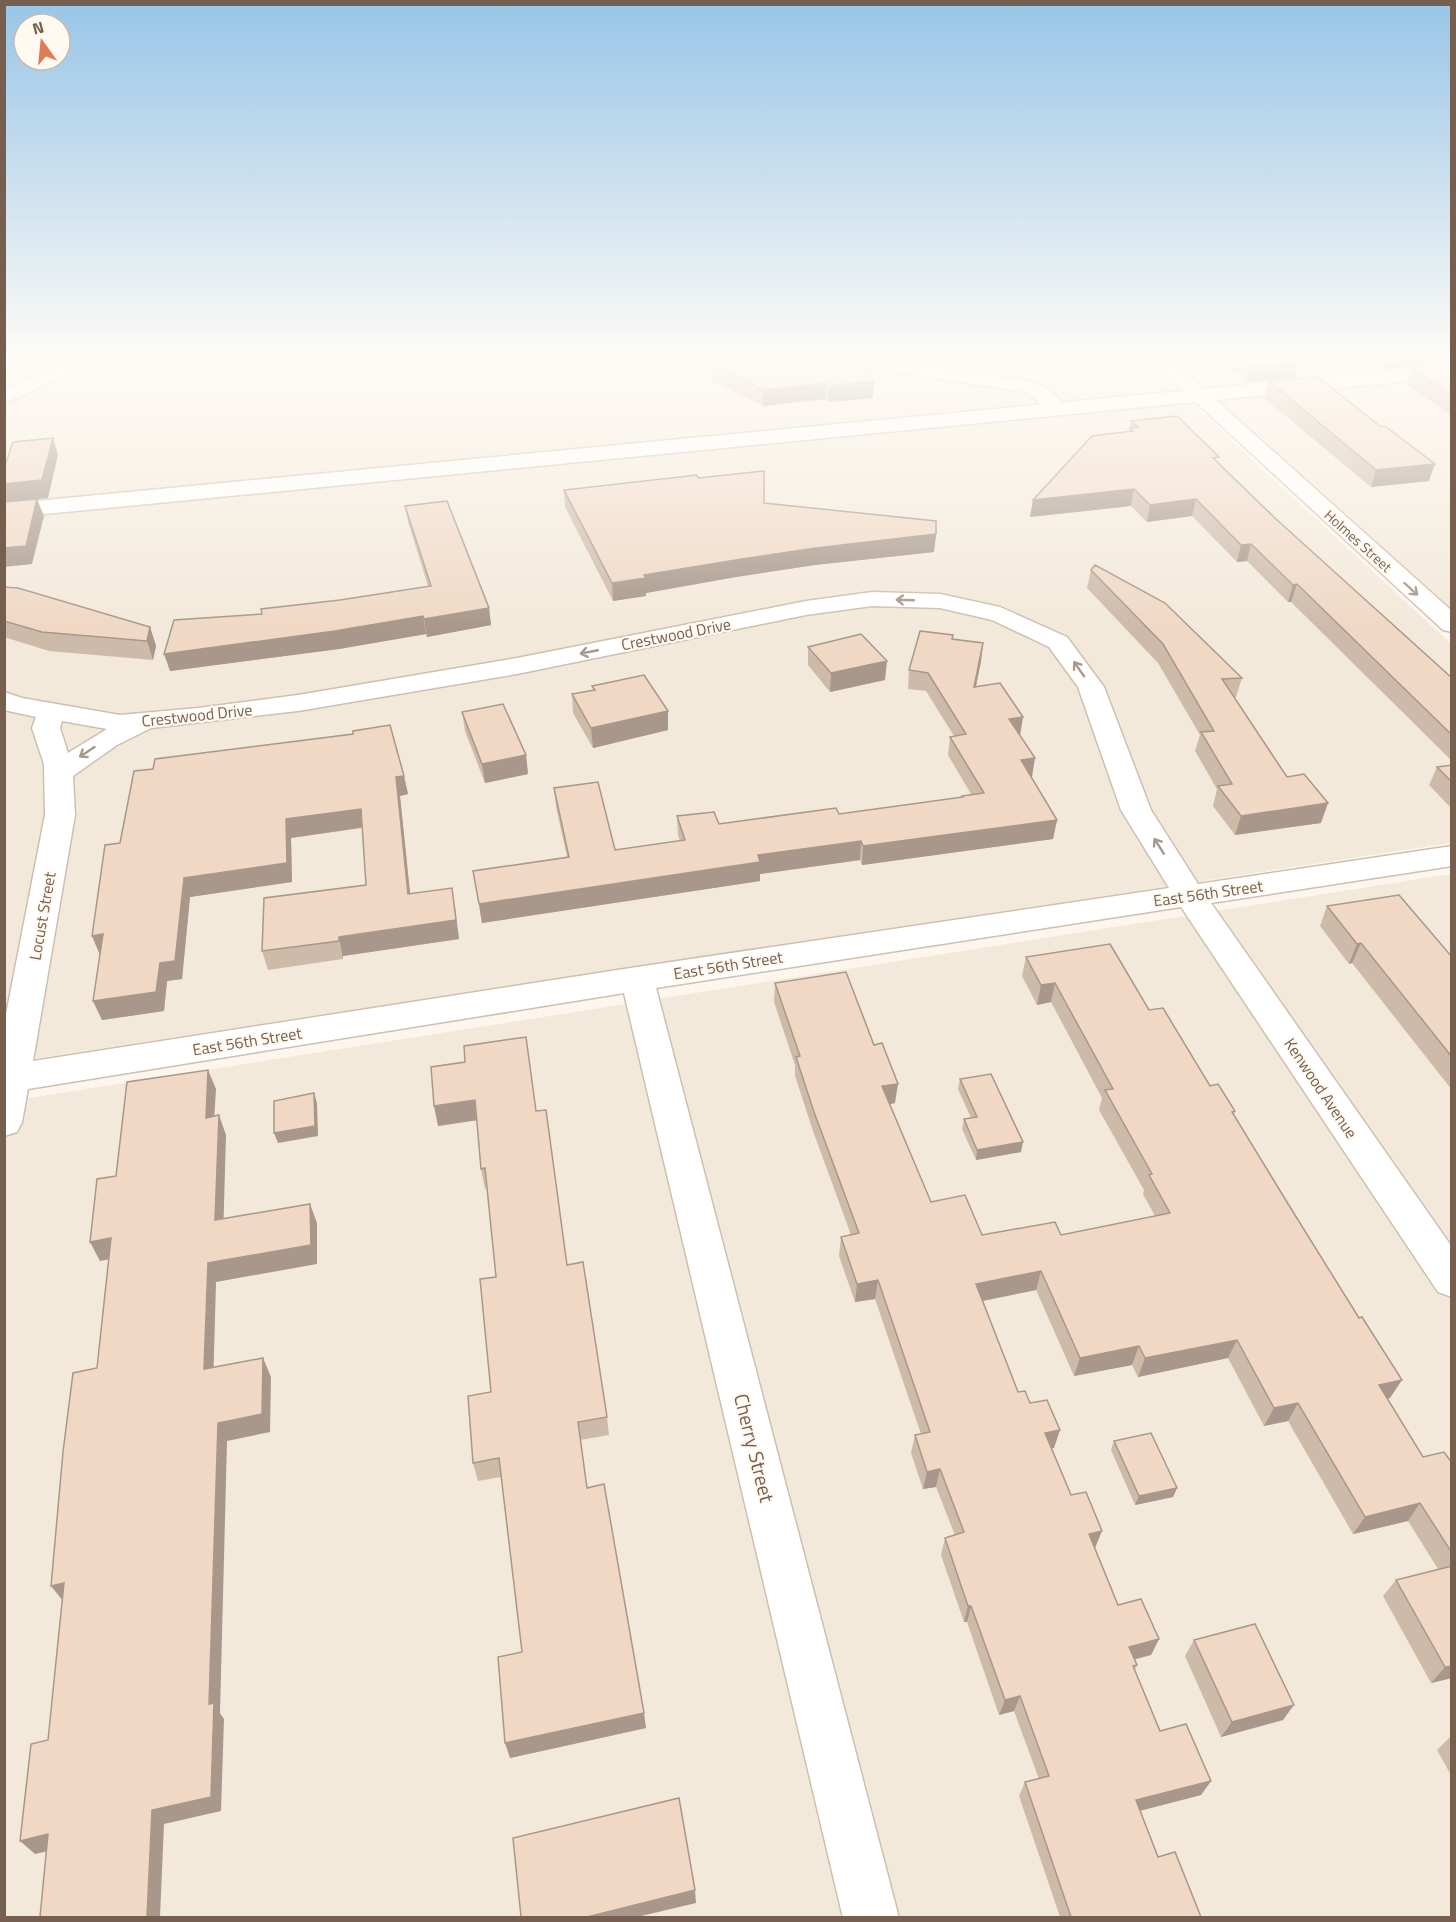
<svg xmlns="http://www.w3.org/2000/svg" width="1456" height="1922" viewBox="0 0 1456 1922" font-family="'Titillium Web',sans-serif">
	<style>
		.residential { fill: #f3e9da }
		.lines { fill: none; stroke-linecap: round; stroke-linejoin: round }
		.street-casing { stroke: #cebfb1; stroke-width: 3 }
		.secondary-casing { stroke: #d1c0af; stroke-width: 3 }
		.street { fill: #fff; fill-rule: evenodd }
		.secondary { fill: #fff; fill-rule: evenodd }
		.wall { fill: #cebaa9 }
		.shaded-wall { fill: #a8978a }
		.building { fill: #f0d8c5; stroke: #a8978a; stroke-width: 1.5 }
		.oneway { stroke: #a7978d }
		.labels { text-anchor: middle; stroke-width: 4.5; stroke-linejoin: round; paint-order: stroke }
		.far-street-label { font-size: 14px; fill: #775f4f; stroke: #fefaf2 }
		.street-label { font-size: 16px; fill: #775f4f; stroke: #fefaf2 }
		.near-street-label { font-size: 20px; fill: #775f4f; stroke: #fefaf2 }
	</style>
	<rect width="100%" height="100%" fill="#fcf6ec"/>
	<path class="residential" d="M5 359H1144L1451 644V843L5 1063Z
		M1171 359H1451V612Z
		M1451 874V1917H5L4 1102Z"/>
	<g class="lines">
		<g class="street-casing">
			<path id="street" d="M74 359H100L98 363 4 403V390Z
				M838 359H887L1029 381 1050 390 1068 408 1065 412C1049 416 1038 399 1024 392L847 365 840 363Z
				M1149 359H1170L1452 611V632L1443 630Z
				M872 592 940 594 1000 607 1067 637 1104 687 1151 810 1198 884 1452 846V866L1211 903 1452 1247V1297L1438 1292 1181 907 656 988 899 1918H843L624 993 28 1089 22 1122 17 1132 4 1136V1025L45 815 44 764 32 728 36 717 4 710V692L22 698 120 715 198 708 298 695 517 658 806 601ZM872 606 940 608 992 620 1049 647 1078 687 1121 810 1169 888 637 967 33 1061 75 815 73 776 117 745 151 728 298 711 517 674 806 615ZM62 721 107 729 68 753 60 728Z"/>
		</g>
		<g class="secondary-casing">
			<path id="secondary" d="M1452 365V377L4 518V504Z"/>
		</g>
		<use href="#street" class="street"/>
		<use href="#secondary" class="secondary"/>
	</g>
	<path class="wall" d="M857 359 873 398 828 402 825 399 763 406 710 379V363Z
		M1044 359H1096V363Z
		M1214 359H1317L1298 361 1299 362 1295 378 1247 382 1236 373H1231Z
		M1372 359H1446L1445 363 1385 369Z
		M1452 364V416L1406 384 1411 368Z
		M1269 381 1429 481 1371 487 1264 398Z
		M1131 421 1218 463 1276 519 1452 678V761L1291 602H1288L1247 561 1237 562 1192 516 1147 522 1131 506 1030 517 1033 500 1129 432Z
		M698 478 764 503 936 534 934 552 815 565 736 577 646 593V596L613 601 565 507 564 490Z
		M405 506 489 608 491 625 427 637 426 634 339 649 170 671 262 614 340 600 428 586 408 522Z
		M1091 570 1242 678 1236 697H1234L1287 777 1321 823 1235 835 1213 806 1217 789 1195 751 1200 735 1158 663 1087 588Z
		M4 587 150 627 156 646 153 660 49 651 4 637Z
		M953 635V640L983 643 976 687 1020 735 1032 777H1031L1057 820 1053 839 862 865 860 860 760 874V881L482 923 473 871 567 857 556 807 554 788 615 850 680 841 678 835 677 816 719 824 839 814 962 798V796L971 794 948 755 950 737 954 736 926 691 908 689 909 670Z
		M808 647 885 680 830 692 808 665Z
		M592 686 668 711V730L593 748 573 713 572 694 593 690Z
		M462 712 526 755 528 774 485 783 465 731Z
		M1452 765V809L1429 785 1437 767Z
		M404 776 408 794 400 796 410 894 455 906 459 939 343 956V959L268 970 262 951 366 885 362 828 291 838 292 882 190 897 182 979 167 981 164 1011 102 1020 93 1001 100 954 92 936 120 843Z
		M1327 906 1452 957V1090L1352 963 1349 964 1320 926Z
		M1026 957 1149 1010 1210 1086 1235 1111 1234 1115 1390 1398 1387 1399 1423 1457 1452 1463V1678L1431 1683 1383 1596 1396 1580 1438 1569 1408 1521 1353 1534 1288 1421 1264 1426 1228 1358 1138 1377 1132 1365 1074 1376 1036 1290 982 1301 1018 1392 1030 1403 1054 1448H1052L1071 1495 1095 1548H1094L1118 1605 1159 1639 1151 1655 1134 1659 1137 1665 1135 1670 1160 1731 1211 1781 1201 1795 1140 1811 1158 1857 1201 1917H1060L1019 1796 1025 1782 1039 1779 1014 1711 999 1715 967 1622H964L941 1555 945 1538 955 1535 936 1487 923 1489 911 1453 915 1435 921 1434 875 1299 855 1302 839 1256 841 1237 851 1235 813 1131 795 1076V1065L774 1002 775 983 895 1103 890 1104 931 1202 982 1235H1061L1155 1216 1143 1194 1144 1190 1099 1110 1102 1098 1051 1002 1037 1005 1022 976Z
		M465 1062 536 1111 567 1265 607 1417 609 1435 580 1440 587 1488 646 1728 510 1758 522 1652 501 1477 478 1481 473 1463 491 1392 496 1277 487 1188 485 1189 481 1169 477 1120 438 1126Z
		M960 1079 1021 1152 976 1160 962 1129 964 1119 971 1118 958 1089Z
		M1114 1441 1177 1488 1173 1497 1135 1505 1111 1450Z
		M1194 1640 1283 1720 1221 1737 1185 1656Z
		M1452 1735V1777L1437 1750Z"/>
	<path class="shaded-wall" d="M4 359H12L4 364Z
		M1235 359H1239L1236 373H1231Z
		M1278 359H1317L1277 363Z
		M1388 359H1446L1445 363 1385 369Z
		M1299 362 1295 378 1247 382 1251 366Z
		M874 381 873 398 828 402 829 386Z
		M826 383 825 399 763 406V390Z
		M53 438 58 455 48 498 6 502 4 497V484Z
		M1435 464 1429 481 1371 487 1376 470Z
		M1134 489 1131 506 1030 517 1033 500Z
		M37 499 44 516 32 564 4 567V548Z
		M1196 499 1192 516 1147 522 1150 505Z
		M936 534 934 552 815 565 736 577 646 593V596L613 601 612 583 644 575 736 560 816 548Z
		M1251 544 1247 561 1237 562 1241 545Z
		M1297 584 1291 602H1288L1293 585Z
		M489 608 491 625 427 637 424 619Z
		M423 616 426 634 339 649 170 671 164 654Z
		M150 627 156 646 153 660 147 641Z
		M983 643 981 662 972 705 974 687Z
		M887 661 885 680 830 692 831 673Z
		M668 711V730L593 748 591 728Z
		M1023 717 1020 736 1009 719Z
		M526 755 528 774 485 783 482 764Z
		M1035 758 1032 777 1017 779 1021 760Z
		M404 776 408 794 400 796 412 912 408 894 396 777Z
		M1328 803 1321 823 1235 835 1241 816Z
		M361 809 365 827 291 838 292 882 190 897 182 979 167 981 164 1011 102 1020 93 1001 160 963 184 878 286 819Z
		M1057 820 1053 839 862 865 863 846Z
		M861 841 860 860 760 874V881L482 923 479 904 758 855Z
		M452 888 459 939 343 956V959L339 937Z
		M103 934 111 953 100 955 92 936Z
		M1361 943 1352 963 1349 964 1357 944Z
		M1055 983 1051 1002 1037 1005 1041 985Z
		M208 1070 216 1089 213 1137 206 1118Z
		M898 1084 895 1103 880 1106 882 1086Z
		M314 1093 317 1103 318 1136 278 1143 274 1133Z
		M475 1100 478 1120 438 1126 434 1106Z
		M219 1115 226 1135 223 1239 215 1220Z
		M1023 1142 1021 1152 976 1160 977 1150Z
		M310 1204 317 1223V1264L216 1282 213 1388 204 1369 208 1263Z
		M111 1238 120 1257 100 1261 90 1242Z
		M1041 1271 1036 1290 972 1303 976 1284Z
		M878 1280 875 1299 855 1302 857 1284Z
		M1237 1340 1228 1358 1138 1377 1145 1358Z
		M1139 1346 1132 1365 1074 1376 1080 1358Z
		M263 1358 271 1377 270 1432 227 1441 220 1713 224 1719 221 1811 164 1824 160 1917H147L152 1810 209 1704 218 1423Z
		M1402 1380 1390 1398 1368 1403 1379 1385Z
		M1298 1403 1288 1421 1264 1426 1274 1408Z
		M1060 1430 1054 1448 1040 1450 1045 1433Z
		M940 1469 936 1487 923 1489 927 1472Z
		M1177 1488 1173 1497 1135 1505 1139 1496Z
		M1420 1503 1408 1521 1353 1534 1365 1517Z
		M1102 1531 1095 1548 1082 1551 1089 1534Z
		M64 1583V1602L51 1586Z
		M968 1606H971L967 1622H964Z
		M1159 1639 1151 1655 1121 1663 1129 1647Z
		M1452 1666V1678L1431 1683 1445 1667Z
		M1020 1696 1014 1711 999 1715 1005 1700Z
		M1294 1705 1283 1720 1221 1737 1232 1722Z
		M644 1713 646 1728 510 1758 505 1743Z
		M1211 1781 1201 1795 1127 1814 1136 1800Z
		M48 1834 62 1848 35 1854 20 1841Z
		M695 1890 696 1903 637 1917H587Z"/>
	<path class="building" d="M717 359H857L874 381 829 386 826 383 763 390 710 363Z
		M1243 359H1296L1299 362 1251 366Z
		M1452 364V396L1411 368Z
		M1318 377 1381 427 1385 426 1435 464 1376 470 1269 381Z
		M1177 416 1219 457 1213 458 1276 519 1452 678V735L1297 584 1293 585 1251 544 1241 545 1196 499 1150 505 1134 489 1033 500 1092 436 1133 431 1130 428 1138 427 1131 421Z
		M53 438 42 480 4 484V469L13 442Z
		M764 471V503L936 521V534L816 548 736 560 644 575 646 578 612 583 564 490 697 475 698 478Z
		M37 499 26 546 4 548V502Z
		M447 501 489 608 424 619 423 616 335 631 164 654 174 620 262 614 261 609 340 600 431 586 405 506Z
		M1095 565 1165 603 1242 678 1222 679 1287 777 1304 774 1328 803 1241 816 1218 786 1232 784 1201 732 1214 731 1163 644 1091 570Z
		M4 587 18 588 150 627 147 641 42 632 4 621Z
		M920 631 953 635 952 639 983 643 974 687 1000 683 1023 717 1009 719 1035 758 1021 760 1057 820 863 846 861 841 758 855 760 862 479 904 473 871 569 857 554 788 598 782 615 850 685 840 677 816 714 812 719 824 836 808 839 814 963 797 962 796 984 793 950 737 966 734 928 673 909 670Z
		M861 634 887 661 831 673 808 647Z
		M644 675 668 711 591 728 572 694 595 690 592 686Z
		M503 704 526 755 482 764 462 712Z
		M390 725 404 776 396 777 408 894 452 888 456 920 339 937V941L262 951 264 898 366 885 361 809 286 819 287 863 184 878 175 961 160 963 156 992 93 1001 103 934 92 936 105 845 120 843 134 771 153 769 155 759 353 734V731Z
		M1452 765V782L1437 767Z
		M1399 895 1452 957V1057L1361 943 1357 944 1327 906Z
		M1110 944 1149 1010 1163 1008 1210 1086 1218 1084 1235 1111 1232 1112 1290 1207 1359 1318 1362 1317 1402 1380 1379 1385 1423 1457 1444 1452 1452 1463V1553L1420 1503 1365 1517 1298 1403 1274 1408 1237 1340 1145 1358 1139 1346 1080 1358 1041 1271 976 1284 1018 1392 1025 1391 1030 1403 1047 1400 1060 1430 1045 1433 1071 1495 1086 1492 1102 1531 1089 1534 1118 1605 1141 1599 1159 1639 1129 1647 1137 1665 1133 1666 1160 1731 1186 1724 1211 1781 1136 1800 1158 1857 1175 1852 1201 1917H1071L1025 1782 1049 1776 1020 1696 1005 1700 971 1606H968L945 1538 964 1532 940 1469 927 1472 915 1435 930 1432 878 1280 857 1284 841 1237 859 1233 814 1112 796 1057 800 1056 775 983 846 972 874 1045 882 1043 898 1084 882 1086 931 1202 965 1195 982 1235 1055 1222 1061 1235 1170 1213 1149 1175 1152 1174 1105 1090 1113 1089 1055 983 1041 985 1026 957Z
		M526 1037 536 1111 546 1110 567 1265 583 1262 607 1417 578 1422 587 1488 604 1484 644 1713 505 1743 498 1657 522 1652 499 1458 473 1463 468 1396 491 1392 480 1279 496 1277 485 1168 481 1169 475 1100 434 1106 431 1067 465 1062 464 1046Z
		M208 1070 206 1118 219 1115 215 1220 310 1204 311 1245 208 1263 204 1369 263 1358 262 1414 218 1423 209 1704 214 1703 211 1797 152 1810 147 1917H40L48 1834 20 1841 31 1744 48 1740 64 1583 51 1586 63 1452 73 1373 97 1368 111 1238 90 1242 97 1179 116 1176 127 1082Z
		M991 1074 1023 1142 977 1150 964 1119 977 1117 960 1079Z
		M314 1093 315 1126 274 1133V1101Z
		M1151 1433 1177 1488 1139 1496 1114 1441Z
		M1452 1566V1666L1445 1667 1396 1580Z
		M1255 1624 1294 1705 1232 1722 1194 1640Z
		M679 1798 695 1890 587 1917H521L513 1838Z"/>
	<defs><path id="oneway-shaft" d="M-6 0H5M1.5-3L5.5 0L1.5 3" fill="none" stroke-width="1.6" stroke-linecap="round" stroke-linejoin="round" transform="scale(1.5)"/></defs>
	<g class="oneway">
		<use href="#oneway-shaft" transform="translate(1411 589) rotate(42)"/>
		<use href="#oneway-shaft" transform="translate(905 600) rotate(-178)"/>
		<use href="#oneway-shaft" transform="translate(589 652) rotate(169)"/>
		<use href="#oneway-shaft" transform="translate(1079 669) rotate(-125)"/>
		<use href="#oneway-shaft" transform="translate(87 752) rotate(146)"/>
		<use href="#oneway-shaft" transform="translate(1159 846) rotate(-122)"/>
	</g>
	<linearGradient id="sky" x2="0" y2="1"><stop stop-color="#98c5e7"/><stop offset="0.57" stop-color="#fefbf6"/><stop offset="1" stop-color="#fefbf6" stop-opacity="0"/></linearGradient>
	<rect width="1456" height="628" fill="url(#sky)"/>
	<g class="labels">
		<g class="far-street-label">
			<text transform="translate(1358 541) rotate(42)" y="5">Holmes Street</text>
		</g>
		<g class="street-label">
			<text transform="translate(676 634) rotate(-11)" y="6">Crestwood Drive</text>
			<text transform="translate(197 715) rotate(-6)" y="6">Crestwood Drive</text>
			<text transform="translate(1208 893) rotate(-8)" y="6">East 56th Street</text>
			<text transform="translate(42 916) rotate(-80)" y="6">Locust Street</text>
			<text transform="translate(728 965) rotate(-9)" y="6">East 56th Street</text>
			<text transform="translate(247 1041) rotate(-9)" y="6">East 56th Street</text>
			<text transform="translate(1321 1088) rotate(56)" y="6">Kenwood Avenue</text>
		</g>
		<g class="near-street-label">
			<text transform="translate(754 1448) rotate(76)" y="7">Cherry Street</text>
		</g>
	</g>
	<rect width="1456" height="1922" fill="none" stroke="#775f4f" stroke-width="12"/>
	<g transform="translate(42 42) rotate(345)"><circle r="28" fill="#fefaf2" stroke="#c8bcb1" stroke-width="1.5"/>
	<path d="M0-4.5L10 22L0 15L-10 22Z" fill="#de7c58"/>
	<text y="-9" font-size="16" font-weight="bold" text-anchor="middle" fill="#775f4f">N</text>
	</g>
</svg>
